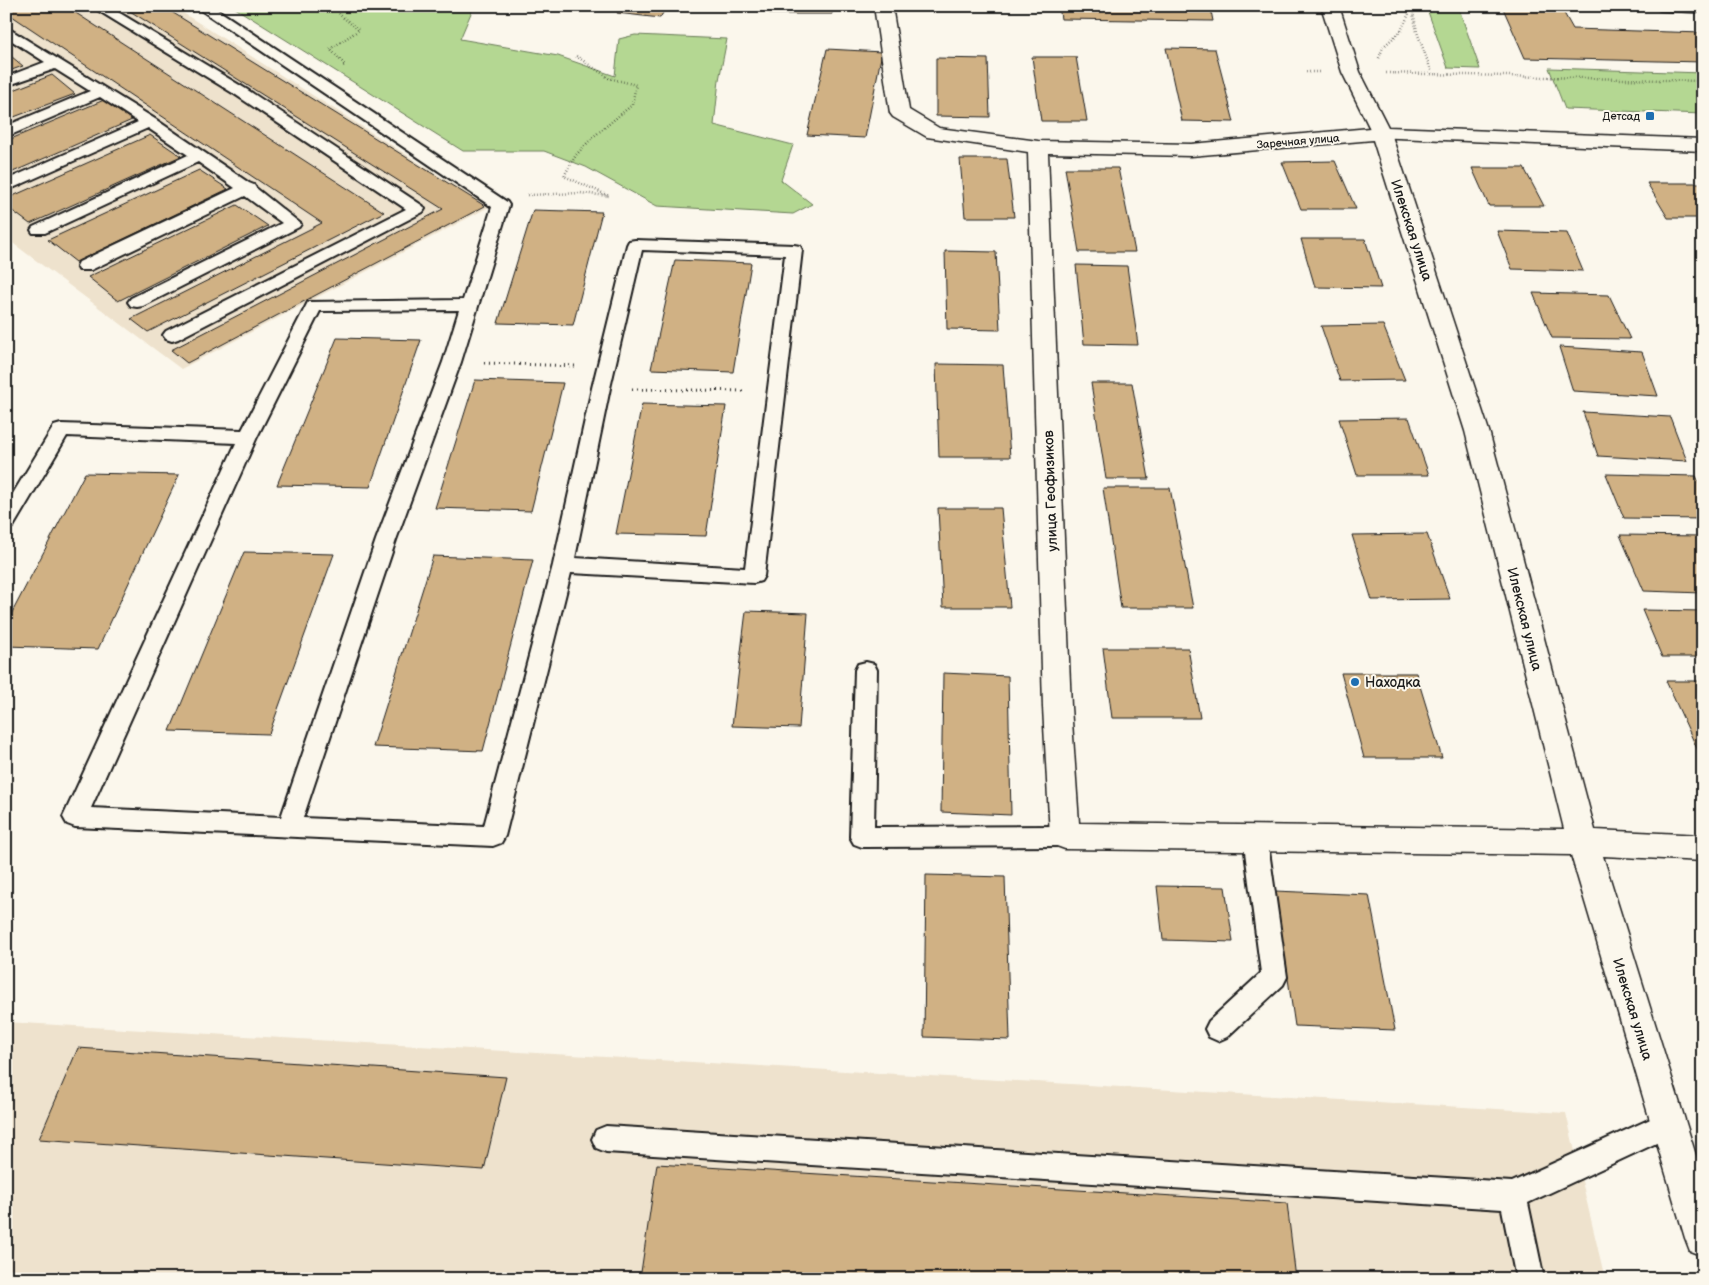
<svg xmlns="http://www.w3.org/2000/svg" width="1709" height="1285" viewBox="0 0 1709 1285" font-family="'Balsamiq Sans',sans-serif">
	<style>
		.built { fill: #eee2cd }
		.green { fill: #b4d792; stroke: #687a57 }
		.building { fill: #d0b184; stroke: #1c1c1c }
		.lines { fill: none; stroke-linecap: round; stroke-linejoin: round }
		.service-casing { stroke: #1c1c1c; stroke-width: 4 }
		.minor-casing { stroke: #1c1c1c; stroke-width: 3 }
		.tertiary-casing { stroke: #1c1c1c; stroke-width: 3 }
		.path-far1 { stroke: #1c1c1c; stroke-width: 2.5; stroke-dasharray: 0.5 2.5; stroke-linecap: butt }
		.path { stroke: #1c1c1c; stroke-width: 3; stroke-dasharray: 1 4; stroke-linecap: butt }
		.service { fill: #fbf7ec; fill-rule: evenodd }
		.minor { fill: #fbf7ec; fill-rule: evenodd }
		.tertiary { fill: #fbf7ec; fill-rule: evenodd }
		.poi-dot { fill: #1f6fb2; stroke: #fbf7ec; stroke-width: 2 }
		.labels { text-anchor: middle; stroke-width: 4; stroke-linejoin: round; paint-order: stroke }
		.far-poi-label { font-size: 11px; fill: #1c1c1c; stroke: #fbf7ec; text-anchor: end }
		.far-street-label { font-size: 11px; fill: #1c1c1c; stroke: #fbf7ec }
		.street-label { font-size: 14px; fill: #1c1c1c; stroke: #fbf7ec }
		.poi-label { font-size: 14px; fill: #1c1c1c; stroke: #fbf7ec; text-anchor: start }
	</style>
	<rect width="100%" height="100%" fill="#fbf7ec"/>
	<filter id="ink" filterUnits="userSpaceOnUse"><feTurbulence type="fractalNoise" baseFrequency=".02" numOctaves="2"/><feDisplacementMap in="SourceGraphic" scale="10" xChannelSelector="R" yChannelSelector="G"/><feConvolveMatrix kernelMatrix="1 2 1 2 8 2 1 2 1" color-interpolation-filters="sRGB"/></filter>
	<g filter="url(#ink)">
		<path class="built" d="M6 6H172L489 207 181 369 6 238Z
			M6 1022 1566 1113 1605 1279H6Z"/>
		<path class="green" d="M232 6H474L460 39 558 56 615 76 619 39 635 35 727 39 719 80 714 125 793 145 781 180 812 204 793 214 657 206 586 167 544 151H463Z
			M1426 6H1458L1480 69 1448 68Z
			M1549 68 1703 73V114L1565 109Z"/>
		<path class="building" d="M6 6H65L384 212 148 332 131 319 322 223 6 12Z
			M122 6H162L485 206 187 363 171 350 443 209Z
			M621 6H667L660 18 617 13Z
			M770 6H832V14H770Z
			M1059 6H1210L1213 21 1061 19Z
			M1502 6H1560L1573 29 1703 33V62L1525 58Z
			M1166 48 1215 49 1234 122 1182 121Z
			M827 49 882 52 865 138 807 135Z
			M6 52 23 66 6 72Z
			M1032 57H1076L1087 121H1041Z
			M936 58 988 59 990 117 936 116Z
			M52 75 75 94 6 120V93Z
			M104 100 132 120 6 175V141Z
			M150 135 181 156 30 224 6 206V199Z
			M960 159H1007L1014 217H965Z
			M1335 161 1356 209H1301L1282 162Z
			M1065 168H1118L1135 252H1079Z
			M1472 168H1524L1544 206H1489Z
			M199 170 228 189 76 262 48 240Z
			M1647 183H1703V218H1668Z
			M237 205 268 226 118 301 88 277Z
			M533 210 602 212 573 325 498 323Z
			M1497 231 1567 233 1583 271 1512 269Z
			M1301 239H1365L1381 288 1315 287Z
			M945 251 996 252 1000 330 947 329Z
			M675 260 751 263 733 372 651 369Z
			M1076 265 1127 266 1138 345 1084 344Z
			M1533 293 1609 295 1630 339 1552 338Z
			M1383 325 1405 380 1340 381 1321 326Z
			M337 338 421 340 370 487 277 485Z
			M1559 347 1642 352 1658 396 1573 391Z
			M936 364 1003 365 1010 457H939Z
			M475 380 563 383 531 511 435 508Z
			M1091 383H1132L1149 479H1106Z
			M642 404 726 406 706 536 616 534Z
			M1583 412 1670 417 1687 461 1598 456Z
			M1409 418 1429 475H1357L1339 419Z
			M85 473 179 475 98 649 6 646V624Z
			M1606 474 1696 476 1703 490V519L1624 518Z
			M1103 488H1170L1193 608H1121Z
			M938 508H1001L1010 607H943Z
			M1427 534 1450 599 1372 600 1352 535Z
			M1620 535 1703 536V593L1644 591Z
			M244 552 334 554 269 734 170 731Z
			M433 556 533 560 483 751 373 747Z
			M1642 610 1703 611V657H1662Z
			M746 611 808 613 799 728 732 726Z
			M1103 648H1188L1200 718H1112Z
			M943 673 1008 676 1011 815 941 812Z
			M1341 673H1416L1442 758H1364Z
			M1666 681H1703V755H1700Z
			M926 875 1005 877 1010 1040 924 1037Z
			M1157 886 1225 887 1233 942 1163 940Z
			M1275 891 1369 895 1395 1030 1295 1026Z
			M78 1048 506 1077 484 1170 39 1139Z
			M657 1164 1287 1203 1296 1279H640Z"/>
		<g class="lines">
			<g class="service-casing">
				<path id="service" d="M91 6H108L246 89 423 206 425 209 423 212 178 339 172 341 166 339 163 335 166 331 406 209 236 95Z
					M195 6H212L507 202 509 205 461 362 396 540 303 818 484 826 553 565 592 388 627 245 629 241 635 240 794 245 800 246 802 250 764 576 761 581 754 583 571 573 505 836 501 843 493 846 75 827 67 824 63 817 236 443 67 436 13 527 6 529V505L54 426 61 424 242 430 308 302 463 300 492 207ZM642 250 785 255 745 568 575 558 610 388ZM459 310 443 362 376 540 281 817 91 808 257 437 320 311Z
					M1653 6H1703V12L1660 10Z
					M6 27 155 119 249 183 254 185 256 188 301 224 299 227 143 306 137 307 131 306 128 302 131 298 282 223 245 196 91 270H79L77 266 79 262 235 188 198 162 45 233H33L31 230 33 227 188 155 148 128 6 191V180L138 122 100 97 6 137V126L90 91 55 69 6 86V77L45 62 6 37Z
					M866 662 874 664 877 670 874 827 1065 826 1073 829 1077 836 1073 843 1065 846 862 847 854 844 850 837 855 670 858 664Z
					M1255 827 1263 830 1267 837 1287 977 1283 985 1227 1037 1218 1041 1209 1037 1205 1029 1209 1021 1261 973 1243 837 1247 830Z
					M1668 1111 1678 1115 1681 1124 1678 1133 1528 1203 1544 1279H1516L1502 1209 606 1152 596 1148 592 1139 596 1130 606 1126 1512 1182Z"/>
			</g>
			<g class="minor-casing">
				<path id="minor" d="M874 6H892L909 110 939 128 1038 141 1191 144 1381 127 1388 129 1391 133 1489 431 1595 830 1703 835V861L1603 856 1703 1178V1256L1690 1251 1685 1238 1571 855 1065 849 1054 845 1050 836 1043 707 1028 152 927 137 893 117 890 113ZM1373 140 1465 431 1564 829 1079 823 1071 707 1048 153 1191 156Z"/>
			</g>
			<g class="tertiary-casing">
				<path id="tertiary" d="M1321 6H1339L1360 72 1388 127 1703 139V151L1374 137 1342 72Z"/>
			</g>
			<path class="path-far1" d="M334 6 340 15 359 30 330 49 345 65 343 66
				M1412 7 1417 32 1432 73
				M1379 58 1383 47 1401 31 1412 7
				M1306 72H1320
				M1386 73 1703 81
				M527 195 580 193 609 196 564 176 576 155 593 137 632 105 636 85 609 78 576 56"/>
			<path class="path" d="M484 363 576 366
				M632 389 745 391"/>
			<use href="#service" class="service"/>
			<use href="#minor" class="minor"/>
			<use href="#tertiary" class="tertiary"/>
		</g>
	</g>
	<g class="poi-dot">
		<rect x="1645" y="111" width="10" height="10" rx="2.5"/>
		<circle cx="1355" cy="682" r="5"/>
	</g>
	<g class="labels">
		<g class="far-poi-label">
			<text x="1640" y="120">Детсад</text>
		</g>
		<g class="far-street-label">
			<text transform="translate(1298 141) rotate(-5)" y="4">Заречная улица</text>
		</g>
		<g class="street-label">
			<text transform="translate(1412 230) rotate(72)" y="5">Илекская улица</text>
			<text transform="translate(1050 491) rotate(-92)" y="5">улица Геофизиков</text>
			<text transform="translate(1525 619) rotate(76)" y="5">Илекская улица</text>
			<text transform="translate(1633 1009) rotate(73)" y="5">Илекская улица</text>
		</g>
		<g class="poi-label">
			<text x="1365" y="687">Находка</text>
		</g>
	</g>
	<rect width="1709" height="1285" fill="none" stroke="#fbf7ec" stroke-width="25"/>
	<rect x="12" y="12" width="1684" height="1260" fill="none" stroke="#1c1c1c" stroke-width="2" filter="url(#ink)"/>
</svg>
